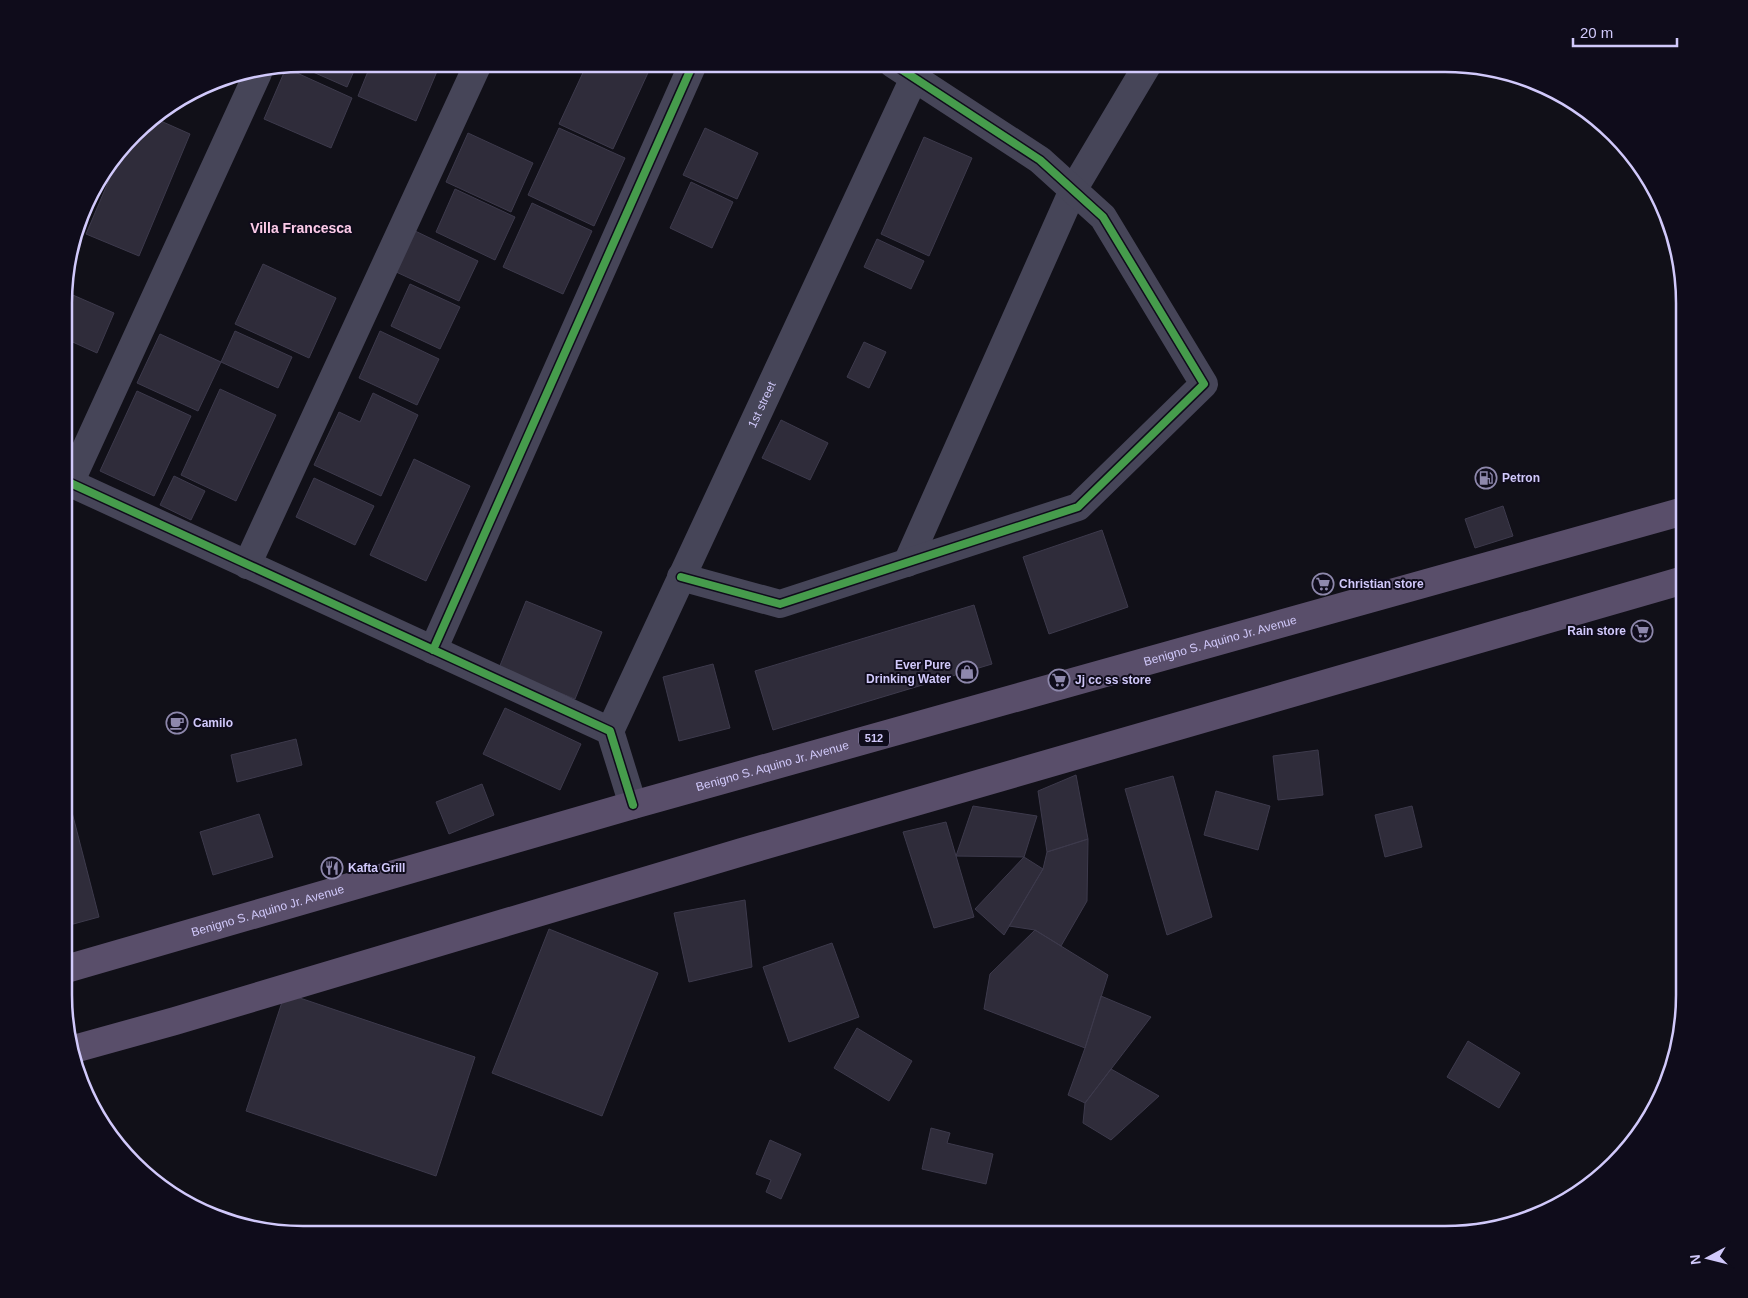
<svg xmlns="http://www.w3.org/2000/svg" width="1748" height="1298" viewBox="0 0 1748 1298" font-family="Helvetica,sans-serif">
	<style>
		.building { fill: #2f2c3a; stroke: #3d3a4c }
		.lines { fill: none; stroke-linecap: round; stroke-linejoin: round }
		.minor { stroke: #464558; stroke-width: 28 }
		.primary { stroke: #594e6a; stroke-width: 28 }
		.cycleway-casing { stroke: #0f0c1b; stroke-width: 11 }
		.cycleway { stroke: #469c4c; stroke-width: 8 }
		.labels { text-anchor: middle; stroke-width: 4; stroke-linejoin: round; paint-order: stroke }
		.shield { fill: #0f0c1b; stroke: #9790b8; stroke-width: 1 }
		.shield-label { font-size: 11px; font-weight: bold; fill: #d1c9fb }
		.street-label { font-size: 12px; fill: #d1c9fb; stroke: #0f0c1b }
		.poi-label { font-size: 12px; font-weight: bold; fill: #d1c9fb; stroke: #0f0c1b; text-anchor: start }
		.neighbourhood-label { font-size: 14px; font-weight: bold; fill: #fccbe8; stroke: #0f0c1b }
		.rim { fill: none; stroke: #d1c9fb; stroke-width: 2.5 }
	</style>
	<rect width="100%" height="100%" fill="#111018"/>
	<path class="building" d="M303 64H357L347 87 297 65Z
		M371 64H425L438 69 416 121 358 96Z
		M559 64H578L575 71Z
		M587 64H652L613 149 559 124Z
		M286 68 352 98 331 148 264 119Z
		M154 118 190 134 139 256 86 234 118 159 145 123Z
		M559 128 625 158 594 226 528 195Z
		M705 128 758 153 737 199 683 175Z
		M468 133 533 163 511 212 446 182Z
		M924 137 972 158 929 256 881 234Z
		M691 182 733 202 712 248 670 228Z
		M455 189 515 217 495 260 436 232Z
		M532 203 592 231 563 294 503 267Z
		M413 230 478 261 459 301 394 271Z
		M877 239 924 261 911 289 864 267Z
		M263 264 336 298 309 358 235 324Z
		M410 284 460 307 440 349 391 326Z
		M66 292 114 313 97 353 66 339Z
		M235 331 292 357 278 388 221 362Z
		M380 331 439 359 417 405 359 378Z
		M160 334 221 362 198 411 137 383Z
		M864 342 886 352 869 388 847 377Z
		M220 389 276 415 236 501 181 475Z
		M137 391 191 416 154 496 100 471Z
		M373 393 418 415 381 496 314 465 339 412 360 422Z
		M781 420 828 443 810 480 762 458Z
		M414 459 470 486 426 581 370 555Z
		M174 476 205 491 191 520 160 505Z
		M314 478 374 506 355 545 296 517Z
		M1503 506 1513 536 1475 548 1465 519Z
		M1102 530 1128 607 1049 634 1023 557Z
		M526 601 602 632 575 699 499 668Z
		M974 605 992 664 773 730 755 671Z
		M713 664 730 728 679 741 663 677Z
		M505 708 581 744 560 790 483 754Z
		M296 739 302 765 237 782 231 755Z
		M1318 750 1323 795 1278 800 1273 756Z
		M1076 775 1088 839 1047 852 1038 791Z
		M1173 776 1212 917 1167 935 1125 789Z
		M482 784 494 815 449 834 436 802Z
		M66 789 99 917 66 926Z
		M1216 791 1270 806 1258 850 1204 835Z
		M973 806 1037 816 1024 857 956 856Z
		M1412 806 1422 847 1385 857 1375 815Z
		M259 814 273 857 213 875 200 832Z
		M946 822 974 917 934 928 903 832Z
		M1088 839 1087 901 1061 946 1035 930 1009 926 1043 869 1047 852Z
		M1024 857 1043 869 1004 935 975 909Z
		M745 900 752 967 689 982 674 913Z
		M549 929 658 973 602 1116 492 1073Z
		M1035 930 1108 975 1085 1048 984 1009 990 974Z
		M832 943 859 1017 789 1042 763 967Z
		M285 993 475 1057 436 1176 246 1111Z
		M1101 996 1151 1017 1085 1103 1068 1095 1085 1048Z
		M857 1028 912 1061 889 1101 834 1068Z
		M1468 1041 1520 1073 1499 1108 1447 1077Z
		M1111 1069 1159 1096 1111 1140 1083 1123 1085 1103Z
		M931 1128 950 1133 947 1143 993 1154 986 1184 922 1169Z
		M770 1140 801 1154 781 1199 766 1192 771 1180 756 1174Z"/>
	<g class="lines">
		<g class="minor">
			<path d="M66 481 610 731 633 805"/>
			<path d="M70 483 258 73"/>
			<path d="M907 563 1073 190 1148 64"/>
			<path d="M247 565 478 64"/>
			<path d="M681 577 780 604 1078 507 1204 384 1103 217 1040 160 893 64"/>
			<path d="M433 650 693 64"/>
			<path id="s1" d="M610 731 914 78"/>
		</g>
		<g class="primary">
			<path id="s2" d="M66 969 633 805 1684 511"/>
			<path d="M74 1049 175 1021 742 852 1684 580"/>
		</g>
		<g class="cycleway-casing">
			<path id="cycleway" d="M66 481 610 731 633 805
				M681 577 780 604 1078 507 1204 384 1103 217 1040 160 893 64
				M433 650 693 64"/>
		</g>
		<use href="#cycleway" class="cycleway"/>
	</g>
	<defs>
		<g id="fuel-ring" transform="scale(1.125)"><circle r="9.5" fill="#0f0c1b" stroke="#8e88ac" stroke-width="1.5"/><path d="M-5.5-6h7V0h2V4h1.3V-2.5L3-4.5l.8-.8L6-3V5H2.5V1h-1V6h-7ZM-4.2-4.7v3.2H.2V-4.7Z" fill="#8e88ac"/></g>
		<g id="supermarket-ring" transform="scale(1.125)"><circle r="9.5" fill="#0f0c1b" stroke="#8e88ac" stroke-width="1.5"/><path d="M-6-5.5h2.5l.6 2H6L4.5 2H-2.5L-4.4-4H-6ZM-1.5 3.2a1.3 1.3 0 1 0 .1 0ZM3 3.2a1.3 1.3 0 1 0 .1 0Z" fill="#8e88ac"/></g>
		<g id="shop-ring" transform="scale(1.125)"><circle r="9.5" fill="#0f0c1b" stroke="#8e88ac" stroke-width="1.5"/><path d="M-5-2.5h2.3a2.7 3.5 0 0 1 5.4 0H5L5.5 6h-11ZM-1.5-2.5h3a1.5 2.3 0 0 0-3 0Z" fill="#8e88ac"/></g>
		<g id="cafe-ring" transform="scale(1.125)"><circle r="9.5" fill="#0f0c1b" stroke="#8e88ac" stroke-width="1.5"/><path d="M-5.5-4.5H6V0H3Q3 3.5 0 3.5H-2.5Q-5.5 3.5-5.5 0ZM3-3.2v2h1.7v-2ZM-6 4.5H4V6H-6Z" fill="#8e88ac"/></g>
		<g id="restaurant-ring" transform="scale(1.125)"><circle r="9.5" fill="#0f0c1b" stroke="#8e88ac" stroke-width="1.5"/><path d="M-5-6h1v4h1v-4h1v4h1v-4h1v5L-1.5 .5V6h-2V.5L-5-1ZM5-6V6H3V1.5H1.5Q1.5-4 5-6Z" fill="#8e88ac"/></g>
	</defs>
	<g fill-rule="evenodd">
		<use href="#fuel-ring" x="1486" y="478"/>
		<use href="#supermarket-ring" x="1323" y="584"/>
		<use href="#supermarket-ring" x="1642" y="631"/>
		<use href="#shop-ring" x="967" y="672"/>
		<use href="#supermarket-ring" x="1059" y="680"/>
		<use href="#cafe-ring" x="177" y="723"/>
		<use href="#restaurant-ring" x="332" y="868"/>
	</g>
	<g class="labels">
		<rect class="shield" x="859" y="729.5" width="30" height="17" rx="4"/>
		<g class="shield-label">
			<text x="874" y="742">512</text>
		</g>
		<g class="street-label">
			<text dy="4" stroke="none"><textPath href="#s1" startOffset="360">1st street</textPath></text>
			<text dy="4" stroke="none"><textPath href="#s2" startOffset="1200">Benigno S. Aquino Jr. Avenue</textPath></text>
			<text dy="4" stroke="none"><textPath href="#s2" startOffset="735">Benigno S. Aquino Jr. Avenue</textPath></text>
			<text dy="4" stroke="none"><textPath href="#s2" startOffset="210">Benigno S. Aquino Jr. Avenue</textPath></text>
		</g>
		<g class="poi-label">
			<text x="1502" y="482">Petron</text>
			<text x="1339" y="588">Christian store</text>
			<text x="1626" y="635" text-anchor="end">Rain store</text>
			<text x="951" y="669" text-anchor="end">Ever Pure<tspan x="951" dy="14">Drinking Water</tspan></text>
			<text x="1075" y="684">Jj cc ss store</text>
			<text x="193" y="727">Camilo</text>
			<text x="348" y="872">Kafta Grill</text>
		</g>
		<g class="neighbourhood-label">
			<text x="301" y="233">Villa Francesca</text>
		</g>
	</g>
	<path d="M0 0H1748V1298H0ZM303 72H1445A231 231 0 0 1 1676 303V995A231 231 0 0 1 1445 1226H303A231 231 0 0 1 72 995V303A231 231 0 0 1 303 72Z" fill="#0f0c1b" fill-rule="evenodd"/>
	<path class="rim" d="M303 72H1445A231 231 0 0 1 1676 303V995A231 231 0 0 1 1445 1226H303A231 231 0 0 1 72 995V303A231 231 0 0 1 303 72Z"/>
	<g transform="translate(1708 1258) rotate(263)" stroke="#0f0c1b" stroke-width="4" paint-order="stroke">
	<path d="M0-4L9 19L0 12L-9 19Z" fill="#d1c9fb"/>
	<text y="-8" font-size="14" font-weight="bold" text-anchor="middle" fill="#d1c9fb">N</text>
	</g>
	<path d="M1573 38v8h104v-8" fill="none" stroke="#d1c9fb" stroke-width="2.5"/>
	<text x="1580" y="38" font-size="15" fill="#d1c9fb" stroke="#0f0c1b" stroke-width="4" paint-order="stroke">20 m</text>
</svg>
